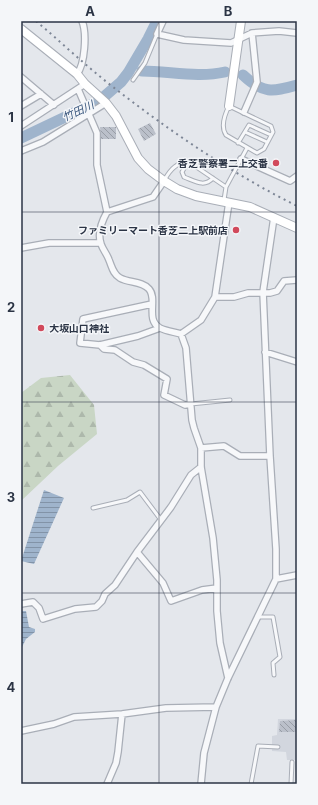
<svg xmlns="http://www.w3.org/2000/svg" width="318" height="805" viewBox="0 0 318 805" font-family="Inter,'Noto Sans JP',sans-serif">
	<style>
		.built { fill: #d2d6de }
		.forest { fill: url(#forest-firs) }
		.water { fill: url(#water-rules) }
		.lines { fill: none; stroke-linecap: round; stroke-linejoin: round }
		.river { stroke: #9fb4cc; stroke-width: 11 }
		.building { fill: url(#building-back-hatch) }
		.lane-casing { stroke: #a9aeb7; stroke-width: 5 }
		.street-casing { stroke: #a9aeb7; stroke-width: 8 }
		.secondary-casing { stroke: #a9aeb7; stroke-width: 10 }
		.lane { stroke: #f7f8fa; stroke-width: 3 }
		.street { stroke: #f7f8fa; stroke-width: 5.5 }
		.secondary { stroke: #fff; stroke-width: 8 }
		.rail { stroke: #7d8696; stroke-width: 2; stroke-dasharray: 2 4; stroke-linecap: butt }
		.grid { fill: none; stroke: #2b3445; stroke-width: 1; stroke-opacity: 0.55 }
		.poi-dot { fill: #d1495b; stroke: #f4f6f9; stroke-width: 1.5 }
		.labels { text-anchor: middle; stroke-width: 3; stroke-linejoin: round; paint-order: stroke }
		.poi-label { font-size: 10px; font-weight: bold; fill: #2b3445; stroke: #f4f6f9; text-anchor: end }
		.water-label { font-size: 11px; font-style: italic; fill: #34527a; stroke: #f4f6f9 }
		.neatline { fill: none; stroke: #2b3445; stroke-width: 1.5 }
		.grid-label { font-size: 13px; text-anchor: middle; font-weight: bold; fill: #2b3445 }
	</style>
	<defs>
		<pattern id="forest-firs" width="22" height="20" patternUnits="userSpaceOnUse"><rect width="22" height="20" fill="#c9d6c5"/><path d="M5 1l3.5 6h-7zM16 11l3.5 6h-7z" fill="#adb8ab"/></pattern>
		<pattern id="water-rules" width="6" height="5" patternUnits="userSpaceOnUse"><rect width="6" height="5" fill="#9fb4cc"/><path d="M0 2.5h6" fill="none" stroke="#8293a7"/></pattern>
		<pattern id="building-back-hatch" width="6" height="6" patternUnits="userSpaceOnUse"><rect width="6" height="6" fill="#bbc0ca"/><path d="M-1 5l2 2M0 0l6 6M5-1l2 2" fill="none" stroke="#989da6"/></pattern>
	</defs>
	<rect width="100%" height="100%" fill="#e4e7ec"/>
	<path class="built" d="M278 719H297V760H287L286 752 272 751V736L277 735Z"/>
	<path class="forest" d="M70 375 94 405 97 434 58 466 21 501V393L41 378Z"/>
	<path class="water" d="M44 490 64 498 34 564 21 561Z
		M21 611H26L29 627 35 629V632L26 639 21 649Z"/>
	<g class="lines">
		<path class="river" d="M142 71C169 71 198 78 225 72
			M243 75C263 94 272 92 297 85
			M21 138 99 101 121 82 128 73 148 39 157 21"/>
	</g>
	<path class="building" d="M150 123 156 134 144 141 138 129Z
		M100 127H116V139H101Z
		M297 720V732H279L280 721Z"/>
	<g class="lines">
		<g class="lane-casing">
			<path id="lane" d="M133 80 145 63 157 34
				M229 106 271 126 273 132 264 149 257 153 226 135C220 126 225 114 229 106Z
				M245 132 267 142
				M238 143 249 125 271 135
				M191 164 185 167 182 172 184 177C195 181 204 188 213 178
				M165 179C170 170 179 159 192 164L226 187
				M224 200 226 187 247 148
				M191 404 230 400
				M93 508 127 500 140 492 161 520
				M258 617H273L280 657 273 663 274 675
				M251 784 258 746 278 747
				M291 784 292 762"/>
		</g>
		<g class="street-casing">
			<path id="street" d="M163 21 157 34 184 40 231 43 252 33 279 31 297 33
				M77 74C85 64 87 33 82 21
				M21 77 54 105
				M78 89 97 133V165L107 212
				M21 106 41 94
				M244 112 257 82 252 33
				M21 126 85 84
				M21 151 43 142 106 103
				M241 159 290 181 297 176
				M164 181 153 197 107 212C102 221 97 233 101 244 103 250 107 254 109 260 112 267 113 274 120 278 129 283 142 281 149 289 158 299 145 320 160 328 166 331 174 332 181 334L201 320 215 297 229 202
				M21 248 49 243H100
				M215 297H234L248 293H270L277 291 284 281 297 280
				M152 304 83 319 80 343 100 345 138 336 160 328
				M181 334 186 348 192 420 194 428 201 448 224 446 240 456H270
				M100 345 104 349 115 350 133 362 144 365 167 379 164 395 185 405 191 404
				M265 352 297 362
				M201 448V467L213 538 217 580V611L220 643 228 678
				M201 467 191 475 171 507 137 552 163 583 171 601 202 590 217 588
				M276 579 297 575
				M21 604 33 602 39 608 43 619 75 609 96 607 102 601 105 594 115 585 137 552
				M21 731 54 724 74 717 122 714 166 708 216 707
				M107 784 116 763 118 752 122 714
				M201 784 204 753 216 707 228 678 276 579V549L270 456 263 292 274 217"/>
		</g>
		<g class="secondary-casing">
			<path id="secondary" d="M21 29 77 74 85 84 106 103 116 116 138 158 148 169 164 181 177 189 196 196 250 207 297 228
				M229 106 241 21"/>
		</g>
		<use href="#lane" class="lane"/>
		<use href="#street" class="street"/>
		<use href="#secondary" class="secondary"/>
		<path class="rail" d="M36 21C62 43 86 66 113 87 171 132 231 173 297 206"/>
	</g>
	<path class="grid" d="M159 21V784M21 212H297M21 402H297M21 593H297"/>
	<g class="poi-dot">
		<circle cx="276" cy="163" r="4"/>
		<circle cx="236" cy="230" r="4"/>
		<circle cx="41" cy="328" r="4"/>
	</g>
	<g class="labels">
		<g class="poi-label">
			<text x="268" y="167">香芝警察署二上交番</text>
			<text x="228" y="234">ファミリーマート香芝二上駅前店</text>
			<text x="49" y="332" text-anchor="start">大坂山口神社</text>
		</g>
		<g class="water-label">
			<text transform="translate(78 111) rotate(-25)" y="4">竹田川</text>
		</g>
	</g>
	<rect width="318" height="805" fill="none" stroke="#f4f6f9" stroke-width="44"/>
	<rect x="22" y="22" width="274" height="761" class="neatline"/>
	<g class="grid-label">
		<text x="90" y="16">A</text>
		<text x="228" y="16">B</text>
		<text x="11" y="122">1</text>
		<text x="11" y="312">2</text>
		<text x="11" y="502">3</text>
		<text x="11" y="692">4</text>
	</g>
</svg>
